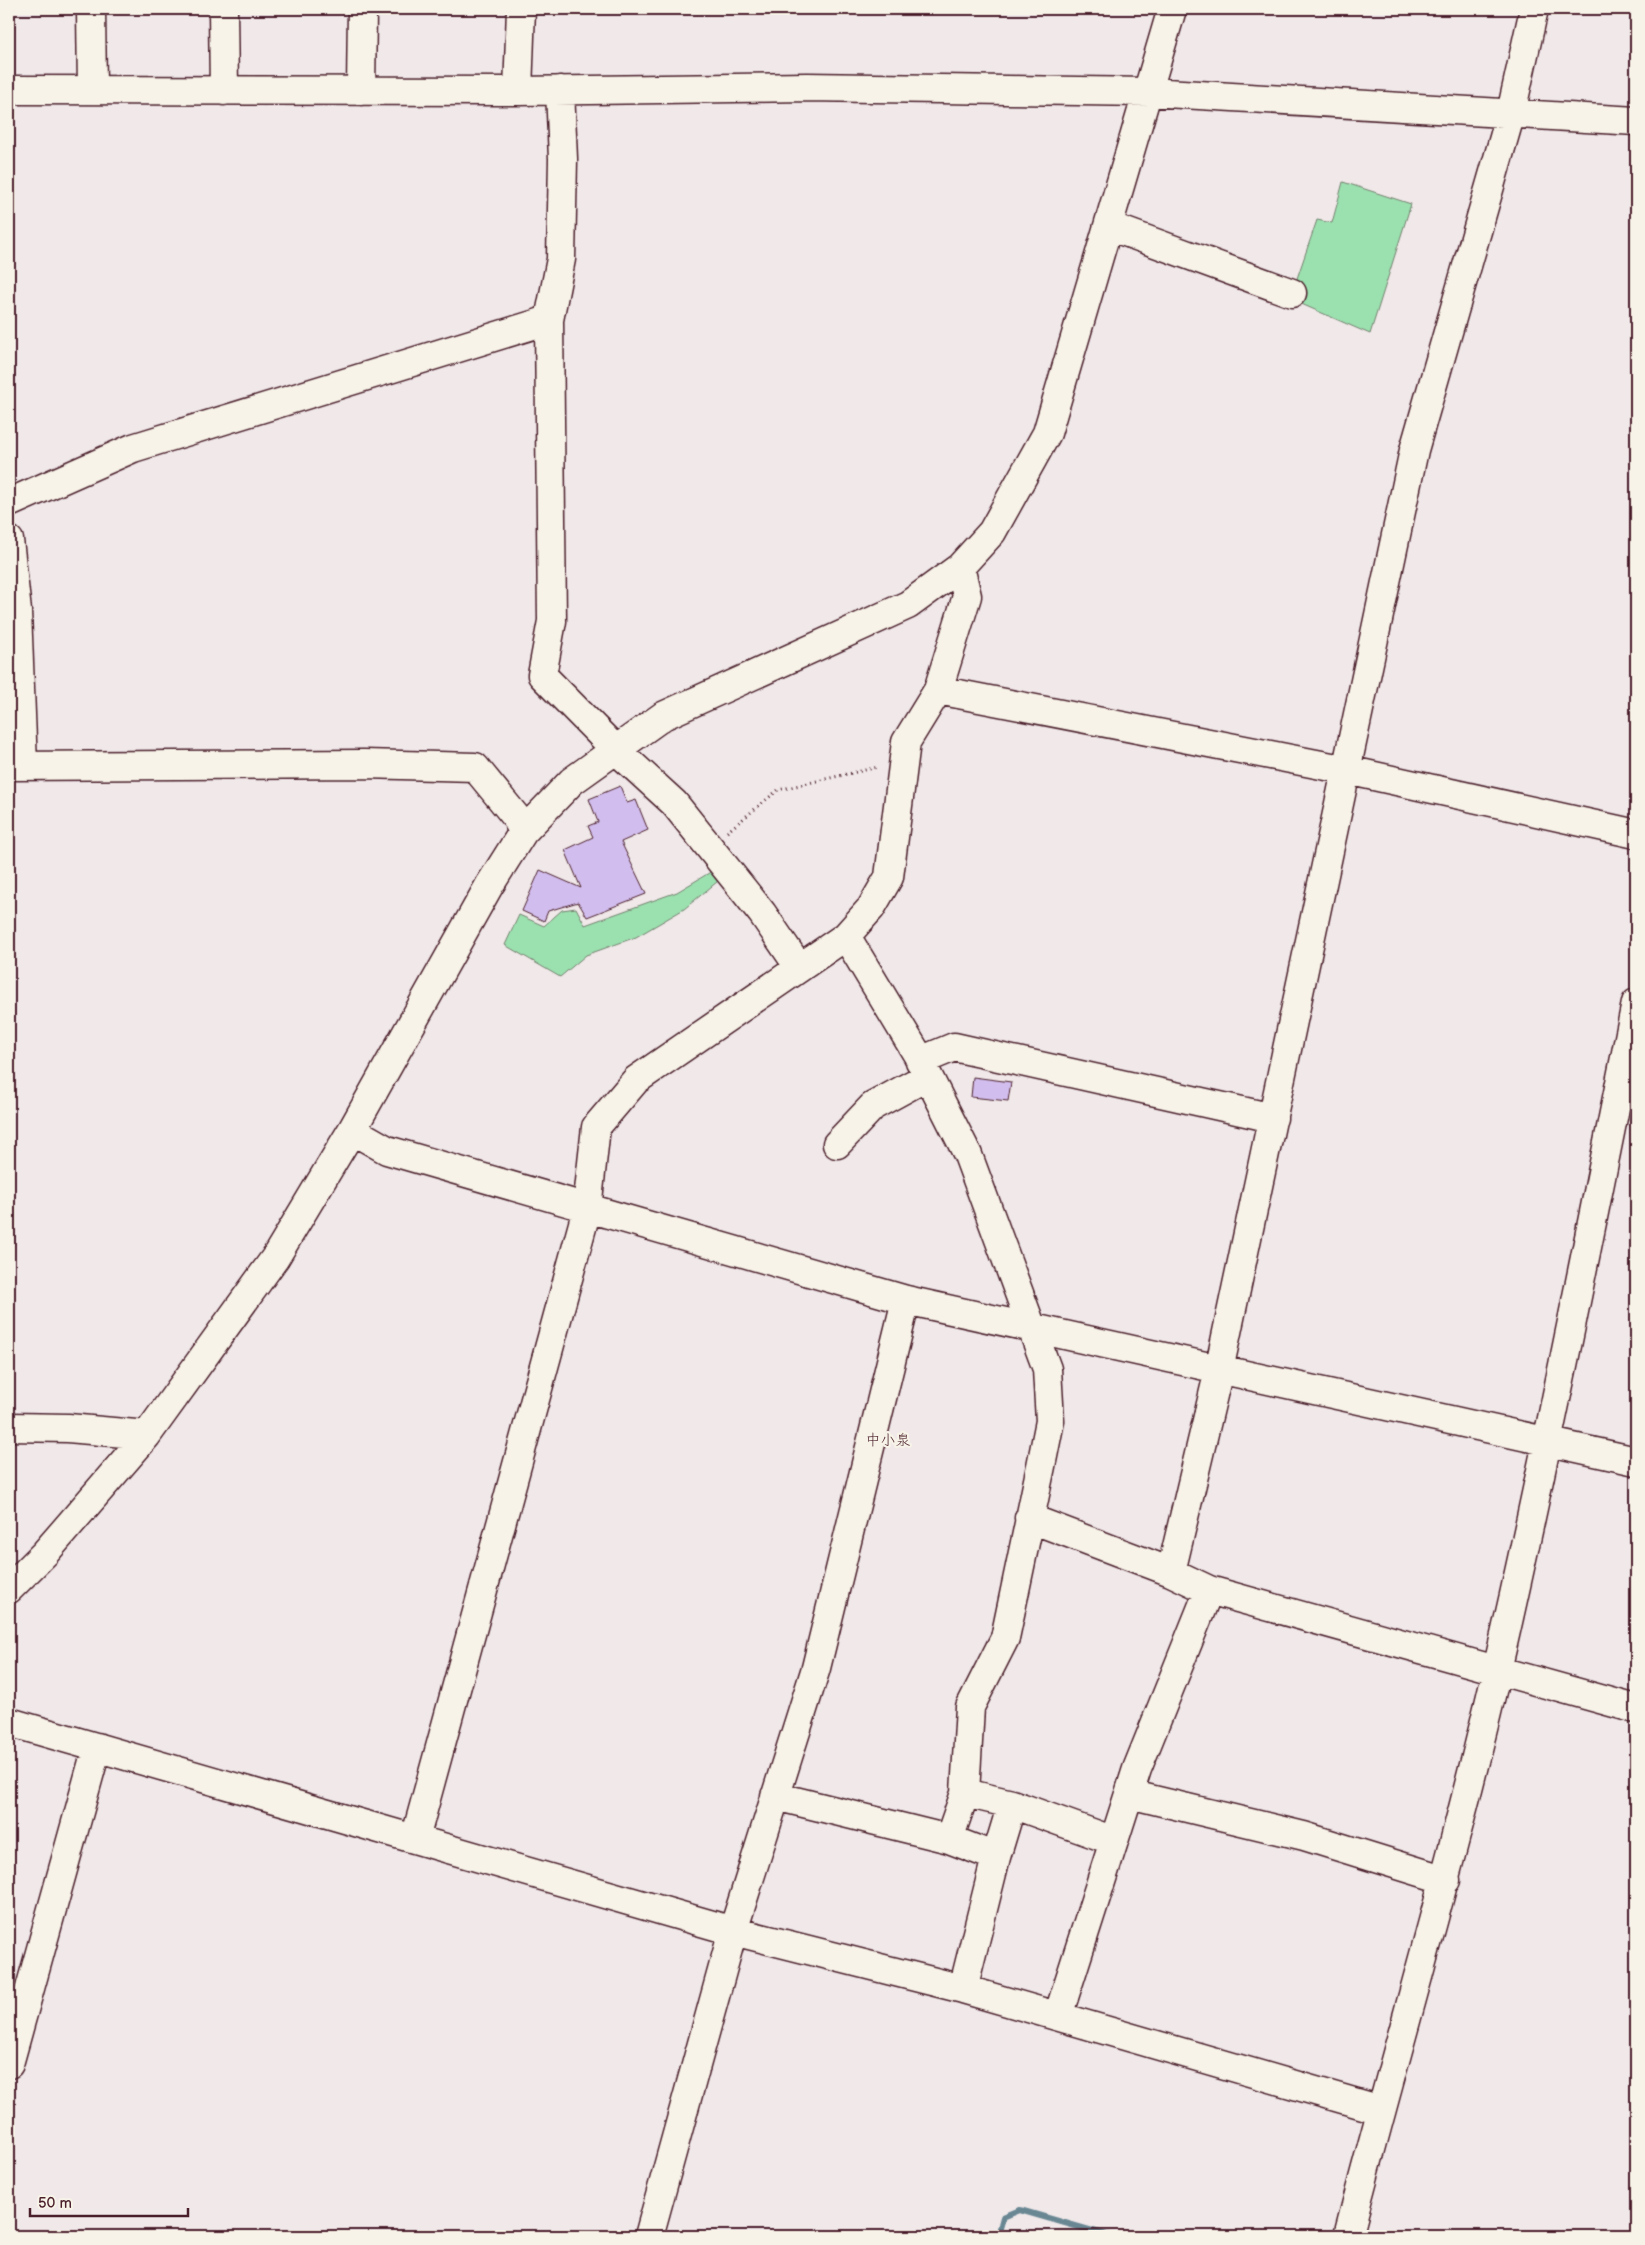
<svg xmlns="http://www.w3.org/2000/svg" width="1645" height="2245" viewBox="0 0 1645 2245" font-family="'Balsamiq Sans','Klee One',sans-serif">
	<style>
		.green { fill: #9be1af; stroke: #72806d }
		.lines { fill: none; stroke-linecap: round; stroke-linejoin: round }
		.stream { stroke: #698793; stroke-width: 6 }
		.building { fill: #d2beee; stroke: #4a1f2b }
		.minor-casing { stroke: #4a1f2b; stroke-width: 31 }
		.path { stroke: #4a1f2b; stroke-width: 3; stroke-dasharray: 1 4; stroke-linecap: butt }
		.minor { stroke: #f7f3e8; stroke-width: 28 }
		.labels { text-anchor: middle; stroke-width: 4.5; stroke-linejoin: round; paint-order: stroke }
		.neighbourhood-label { font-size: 15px; fill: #4a1f2b; stroke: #f7f3e8 }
	</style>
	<rect width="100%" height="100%" fill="#f0e8e9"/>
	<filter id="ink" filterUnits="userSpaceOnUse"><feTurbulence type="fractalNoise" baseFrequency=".02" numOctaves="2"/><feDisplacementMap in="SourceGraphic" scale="10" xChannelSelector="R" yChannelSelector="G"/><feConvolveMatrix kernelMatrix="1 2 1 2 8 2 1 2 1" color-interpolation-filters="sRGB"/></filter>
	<g filter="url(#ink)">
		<path class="green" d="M1343 182 1411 204 1370 334 1290 299 1317 220 1332 223Z
			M714 870 723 877 684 909 636 937 586 955 560 977 505 945 519 915 544 926 562 910 576 908 585 925 677 892Z"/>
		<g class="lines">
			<path class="stream" d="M998 2236 1003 2217 1020 2210 1110 2236"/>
		</g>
		<path class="building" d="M620 786 627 803 636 800 648 830 621 842 646 894 587 917 578 902 548 911 544 921 522 911 540 870 581 888 565 850 593 837 588 826 598 822 589 799Z
			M973 1077 1011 1082 1008 1101 971 1097Z"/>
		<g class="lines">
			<g class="minor-casing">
				<path id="minor" d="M91 9 92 90
					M223 9 224 91
					M9 90 518 91 807 87 1149 92 1636 121
					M560 90 563 159 561 259 549 320 552 621 542 675 615 749 674 803 762 913 799 967
					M361 91 362 9
					M518 91 521 9
					M1109 226 1292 293
					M9 503 133 448 549 320
					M9 540 17 611 23 766
					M938 690 1347 770 1636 834
					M9 766 364 764 475 767 516 817 523 832
					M846 936 917 1054 968 1155 1047 1369 1050 1421 1041 1466 1005 1638 970 1707 965 1793 949 1839 996 1857 963 1989
					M920 1061 954 1047 1273 1118
					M352 1130 387 1150 906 1300 1636 1461
					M837 1144 873 1106 928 1076
					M9 1427 68 1428 147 1435
					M1029 1518 1171 1572
					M9 1589 45 1553 147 1435 275 1258 352 1130 489 886 523 832 572 781 663 716 908 605 960 567 992 532 1047 433 1172 9
					M1209 1590 1636 1709
					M9 1722 733 1931 963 1989 1381 2110
					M965 1793 1012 1804 996 1857
					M1129 1794 1304 1836 1446 1880
					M775 1796 949 1839
					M1012 1804 1114 1841
					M415 1839 587 1209 596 1127 636 1080 846 936 871 908 889 877 906 742 938 690 967 596 960 567
					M1058 2016 1137 1769 1209 1590 1171 1572 1219 1370 1414 450 1511 113 1534 9
					M9 2064 97 1747
					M649 2236 733 1931 816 1668 906 1300
					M1348 2236C1397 2047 1453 1860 1497 1670 1548 1449 1591 1226 1636 1003"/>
			</g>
			<path class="path" d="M727 832 778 790 878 767"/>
			<use href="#minor" class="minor"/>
		</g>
	</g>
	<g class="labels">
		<g class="neighbourhood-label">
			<text x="888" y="1445">中小泉</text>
		</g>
	</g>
	<rect width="1645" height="2245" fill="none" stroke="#f7f3e8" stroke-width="30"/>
	<rect x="15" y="15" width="1615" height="2215" fill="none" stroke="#4a1f2b" stroke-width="2" filter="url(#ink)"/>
	<path d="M30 2208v8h158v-8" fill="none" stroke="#4a1f2b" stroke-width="2.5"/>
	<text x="38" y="2208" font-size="15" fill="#4a1f2b" stroke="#f7f3e8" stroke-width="4" paint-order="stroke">50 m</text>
</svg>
